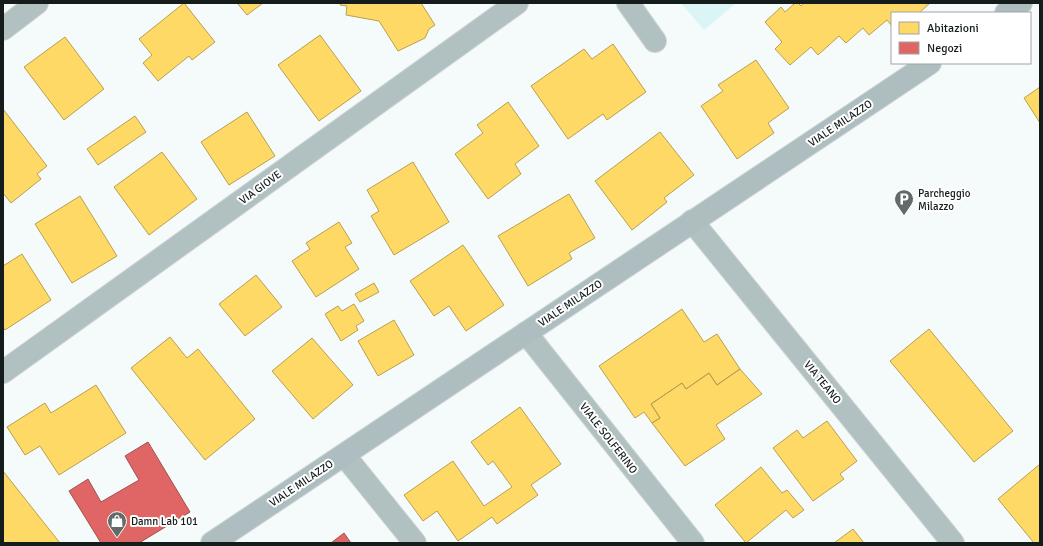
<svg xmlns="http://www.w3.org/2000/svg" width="1043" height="546" viewBox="0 0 1043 546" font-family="Signika,sans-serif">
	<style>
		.green { fill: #dbf4f6 }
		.homes { fill: #ffd966; stroke: #b9a050 }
		.shops { fill: #e06666; stroke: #a35050 }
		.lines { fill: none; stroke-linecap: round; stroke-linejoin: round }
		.street-casing { stroke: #d2d6d6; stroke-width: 24 }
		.secondary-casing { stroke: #d2d6d6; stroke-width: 24 }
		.street { stroke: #b1c0c0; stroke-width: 22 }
		.secondary { stroke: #aebec0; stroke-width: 22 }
		.labels { text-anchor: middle; stroke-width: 4; stroke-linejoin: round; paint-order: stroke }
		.street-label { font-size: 11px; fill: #151c1c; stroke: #fff }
		.poi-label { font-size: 11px; fill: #151c1c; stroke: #fff; text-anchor: start }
	</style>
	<rect width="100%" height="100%" fill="#f5fbfb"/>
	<path class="green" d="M681 3H736L704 30Z"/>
	<path class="homes" d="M184 3 215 42 192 60 189 56 158 81 143 63 152 55 139 39Z
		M237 3H263L247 15Z
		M341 3H421L435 25 429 29 425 38 398 51 379 21 346 15 347 6 340 5Z
		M795 3H798L801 6 804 3H930L919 13H892V26L887 20 869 35 863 28 846 43 839 36 818 55 811 47 790 65 775 49 782 42 765 22 781 7 785 12Z
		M320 35 361 91 319 121 278 65Z
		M65 37 104 89 64 120 24 67Z
		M613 44 646 92 607 120 603 114 568 139 531 86 584 49 592 59Z
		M756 60 789 108 768 123 774 133 737 159 701 106 723 91 718 85Z
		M1040 87V123L1024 98Z
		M508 102 539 146 515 164 521 174 488 199 455 154 483 133 477 125Z
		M3 109 47 166 37 174 41 179 11 203 3 193Z
		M247 112 275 156 229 185 201 142Z
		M135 116 146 132 98 165 87 149Z
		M660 132 694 175 664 198 667 202 632 230 595 181Z
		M162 152 197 199 149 235 114 187Z
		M413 162 449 222 394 255 371 216 379 211 367 190Z
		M569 194 595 238 569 253 572 259 528 286 498 236Z
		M80 196 117 256 72 283 35 224Z
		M339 222 352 243 345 247 359 269 316 297 292 261 310 249 306 243Z
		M463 245 504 305 466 331 449 306 434 316 410 281Z
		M22 254 51 300 5 330 3 327V266Z
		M256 275 282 307 245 336 219 304Z
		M374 283 379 292 360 302 355 294Z
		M354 304 364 321 356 326 358 330 341 341 325 314 338 306 342 311Z
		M682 309 704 342 717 334 740 369 717 385 709 373 686 389 682 383 651 404 660 418 652 423 644 412 635 418 599 366Z
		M394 320 414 355 378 376 358 341Z
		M929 329 1013 431 974 462 890 361Z
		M170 337 187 358 198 349 255 419 205 460 131 368Z
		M312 338 353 385 313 419 272 371Z
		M740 369 762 394 716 425 725 439 685 466 652 423 660 418 651 404 682 383 686 389 709 373 717 385Z
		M96 385 126 433 59 475 40 446 25 455 7 427 45 403 51 413Z
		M520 407 561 464 531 485 538 495 497 524 492 517 458 541 437 511 423 521 404 495 453 461 484 506 512 487 493 461 488 465 471 442Z
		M827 421 857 461 840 474 844 479 813 501 773 448 797 430 803 438Z
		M1040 464V543H1034L998 499Z
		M761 467 782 493 787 490 804 510 793 518 786 510 746 543 715 505Z
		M3 471 60 543H3Z
		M853 529 864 543H834Z"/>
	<path class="shops" d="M148 442 190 512 139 543H101L69 491 88 479 101 502 139 480 125 456Z
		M344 533 351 543H331Z"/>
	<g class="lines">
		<g class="street-casing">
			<path id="street" d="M628 3 655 41
				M3 29 37 3
				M692 221 953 543
				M526 333 693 543
				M3 372 517 3
				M344 455 415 543"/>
		</g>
		<g class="secondary-casing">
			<path id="secondary" d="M1006 13 1021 3
				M212 543 930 63"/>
		</g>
		<use href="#street" class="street"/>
		<use href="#secondary" class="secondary"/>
	</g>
	<defs>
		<g id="parking-pin" transform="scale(1)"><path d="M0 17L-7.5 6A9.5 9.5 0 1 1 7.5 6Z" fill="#636a6a" stroke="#fff"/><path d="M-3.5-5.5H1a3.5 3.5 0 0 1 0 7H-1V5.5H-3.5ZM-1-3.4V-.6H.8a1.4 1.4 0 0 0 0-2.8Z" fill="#fff"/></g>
		<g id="shop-pin" transform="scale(1)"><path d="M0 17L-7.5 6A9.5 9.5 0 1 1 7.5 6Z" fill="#636a6a" stroke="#fff"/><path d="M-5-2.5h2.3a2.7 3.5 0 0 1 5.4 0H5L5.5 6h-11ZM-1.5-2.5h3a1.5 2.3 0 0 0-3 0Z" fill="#fff"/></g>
	</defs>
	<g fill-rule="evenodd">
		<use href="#parking-pin" x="904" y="199"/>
		<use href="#shop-pin" x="117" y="521"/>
	</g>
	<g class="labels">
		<g class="street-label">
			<text transform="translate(840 123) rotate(-34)" y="4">VIALE MILAZZO</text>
			<text transform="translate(260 187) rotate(-36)" y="4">VIA GIOVE</text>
			<text transform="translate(570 303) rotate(-34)" y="4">VIALE MILAZZO</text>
			<text transform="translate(823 382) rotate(51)" y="4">VIA TEANO</text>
			<text transform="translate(609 438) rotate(52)" y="4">VIALE SOLFERINO</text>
			<text transform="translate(301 483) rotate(-34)" y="4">VIALE MILAZZO</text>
		</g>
		<g class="poi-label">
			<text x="918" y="197">Parcheggio<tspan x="918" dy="13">Milazzo</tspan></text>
			<text x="131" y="525">Damn Lab 101</text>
		</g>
	</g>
	<rect width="1043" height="546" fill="none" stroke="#151c1c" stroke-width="8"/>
	<rect x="891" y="12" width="140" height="52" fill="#ffffff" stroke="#a1a4a4"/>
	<rect x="899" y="22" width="20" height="12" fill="#ffd966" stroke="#a1a4a4"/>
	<text x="927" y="32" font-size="12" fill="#151c1c">Abitazioni</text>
	<rect x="899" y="42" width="20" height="12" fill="#e06666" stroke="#a1a4a4"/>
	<text x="927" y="52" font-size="12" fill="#151c1c">Negozi</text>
</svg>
